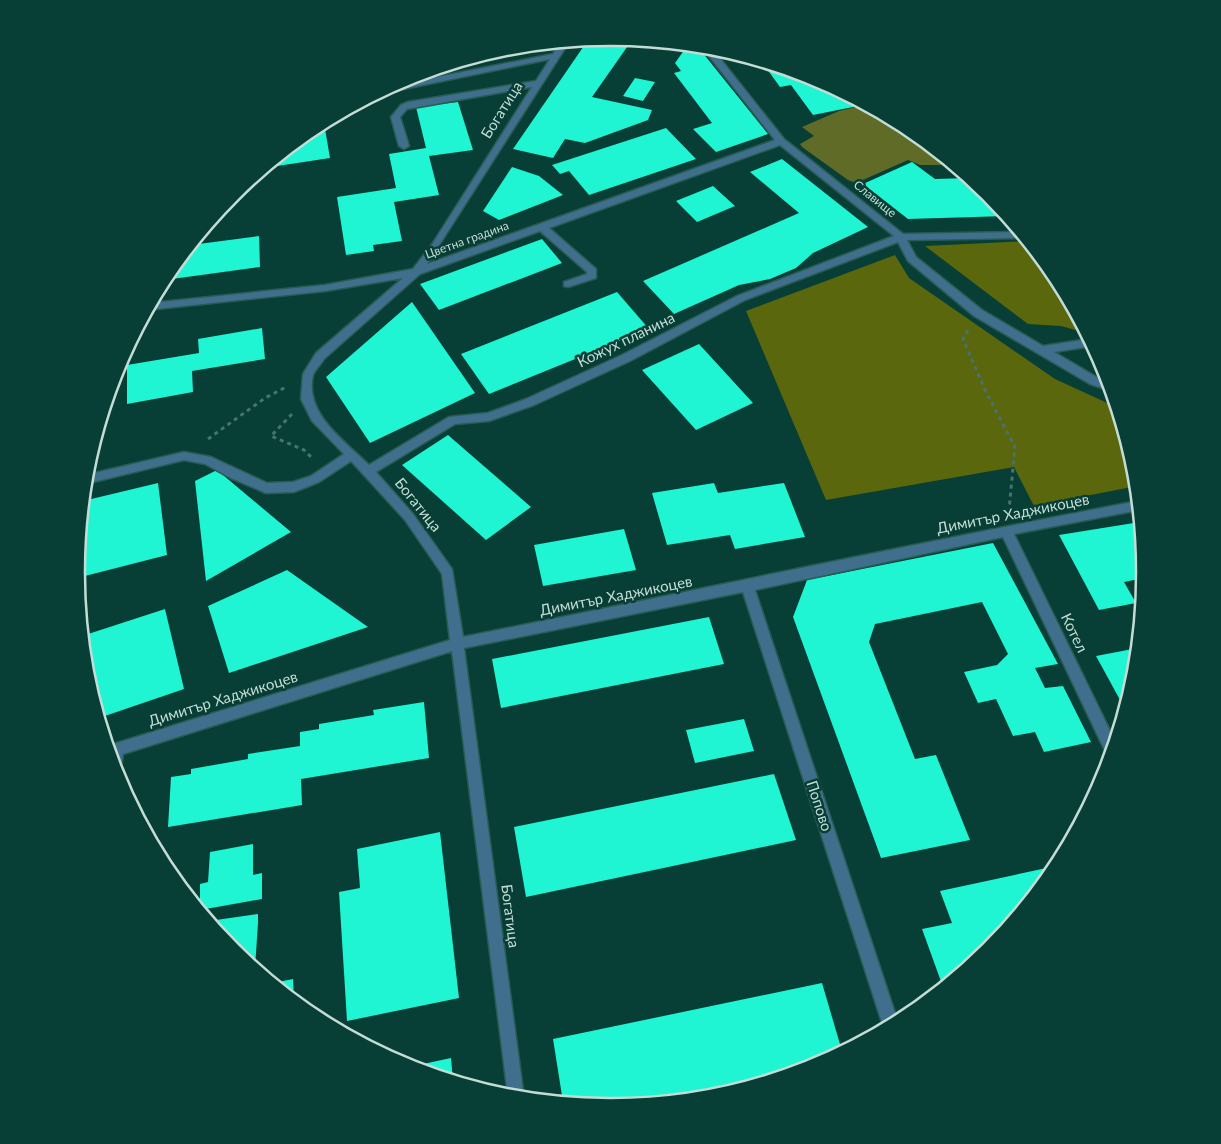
<svg xmlns="http://www.w3.org/2000/svg" width="1221" height="1144" viewBox="0 0 1221 1144" font-family="Lato,sans-serif">
	<style>
		.green { fill: #5a670c }
		.forest { fill: #5f6b26 }
		.building { fill: #1ff4d3 }
		.lines { fill: none; stroke-linecap: round; stroke-linejoin: round }
		.minor-casing { stroke: #295b52; stroke-width: 3 }
		.path { stroke: #47746c; stroke-width: 3; stroke-dasharray: 4 4; stroke-linecap: butt }
		.minor { fill: #406f8d; fill-rule: evenodd }
		.labels { text-anchor: middle; stroke-width: 5; stroke-linejoin: round; paint-order: stroke }
		.far-street-label { font-size: 12px; fill: #c3ddd6; stroke: #073e35 }
		.street-label { font-size: 15px; fill: #c3ddd6; stroke: #073e35 }
		.rim { fill: none; stroke: #c3ddd6; stroke-width: 2.5 }
	</style>
	<rect width="100%" height="100%" fill="#073e35"/>
	<path class="green" d="M1027 241 1055 275 1077 316 1071 317 1079 331 1061 326 1028 324 925 246Z
		M895 255 909 278 1055 379 1116 407 1135 468 1137 486 1034 506 1014 467 826 500 746 311Z"/>
	<path class="forest" d="M865 105 908 128 953 165H920L908 160 856 183 848 180 802 147 800 144 814 136 802 127 839 111Z"/>
	<path class="building" d="M611 38 632 40 592 97 652 110 648 120 585 143 565 139 553 158 513 149 588 40Z
		M690 48 702 52 768 134 716 152 693 129 712 123 674 73 681 71 675 63 685 49Z
		M484 55 486 59 448 67V65Z
		M762 62 815 78 863 105 813 115 791 85 780 87Z
		M635 78 655 82 643 101 623 96Z
		M458 102 473 150 429 156 439 195 394 202 402 241 373 245 374 251 346 255 337 197 396 188 389 154 426 148 416 107Z
		M666 128 696 159 589 195 569 171 560 174 552 165Z
		M325 129 330 158 264 168 309 131Z
		M782 159 868 227 813 253 796 268 770 279 739 285 674 314 643 281 799 213 750 172Z
		M912 162 935 179 969 178 989 194 1007 216 908 219 863 184Z
		M512 167 539 176 563 195 499 220 483 211Z
		M713 186 735 206 697 222 676 201Z
		M259 236 260 267 172 279V267L191 245Z
		M542 239 562 263 439 310 420 284Z
		M617 292 649 329 489 394 461 354Z
		M412 302 475 393 370 443 326 377Z
		M262 328 265 359 192 371 193 392 127 404V365L199 353 198 339Z
		M699 344 753 403 696 430 642 370Z
		M448 435 531 507 486 540 402 465Z
		M217 470 291 532 206 581 195 481Z
		M158 483 167 555 77 578 83 501Z
		M714 483 718 493 784 483 805 537 735 549 730 535 667 545 652 493Z
		M1140 522 1144 578 1124 582 1136 603 1099 610 1059 535Z
		M624 529 636 570 543 586 534 545Z
		M993 543 1058 664 1035 668 1045 688 1063 686 1091 742 1044 752 1035 732 1013 736 996 699 978 703 964 672 997 665 1008 654 982 602 875 624 869 642 915 759 936 755 970 840 881 858 793 617 807 580Z
		M287 570 368 627 229 673 208 606Z
		M165 609 184 689 99 718 86 676 82 636Z
		M709 617 724 664 501 708 492 659Z
		M1138 648 1135 677 1125 709 1096 656Z
		M424 702 429 758 301 779 302 805 168 827 171 777 191 774V769L248 759V754L300 746V732L319 729V724L374 715 373 710Z
		M744 719 754 751 695 763 686 730Z
		M774 774 796 840 526 897 514 827Z
		M440 832 459 998 347 1021 339 892 360 888 357 849Z
		M253 844V875L262 873V899L200 910V884L208 882 210 852Z
		M1056 866 988 950 943 987 922 929 952 923 940 891Z
		M258 914V923L255 968 232 950 209 921Z
		M293 979 294 1000 273 983Z
		M822 983 842 1051 817 1065 637 1104 610 1106 563 1102 553 1039Z
		M451 1058 453 1080 409 1067Z"/>
	<g class="lines">
		<g class="minor-casing">
			<path id="minor" d="M561 42H569L427 264 775 140 702 47H711L784 139 903 234 1019 232 1024 238 907 240 916 257 982 310 1043 346 1089 339 1093 346 1054 352 1098 378 1109 382 1111 391 1090 384 974 316 908 261 898 242 745 300 630 361 534 405 489 421 455 424 376 472 413 514 452 569 463 637C688 592 912 544 1138 501L1139 510 1014 534 1115 741 1111 756 1107 755 1003 537 755 590 898 1022 884 1029 743 592 464 648 524 1098 508 1096 452 651 123 754 120 775 116 776 107 746 450 640 442 574 405 520 351 461 319 482 294 492 266 493 231 478 205 464 184 460 85 484 86 475 184 452 211 457 267 483 293 482 311 476 344 454 312 421 301 399 303 374 316 353 403 278 325 291 147 310 151 303 325 285 413 269 433 243 532 87 407 109 400 117 409 146 404 149 399 146 391 117 401 105 408 102 536 81 550 59 384 93 381 92 392 86 553 54ZM780 145 894 236 737 296 622 355 526 399 488 413 449 417 369 465C345 441 304 414 313 375 315 370 321 364 324 359L420 274 540 231 587 272V274L564 282V286L568 287 596 278V269L549 228Z"/>
		</g>
		<path class="path" d="M968 330 963 339 985 390 1015 447 1009 510
			M292 414 271 436 304 450 311 457
			M208 439 265 398 286 387"/>
		<use href="#minor" class="minor"/>
	</g>
	<g class="labels">
		<g class="far-street-label">
			<text transform="translate(875 199) rotate(39)" y="4">Славище</text>
			<text transform="translate(467 240) rotate(-20)" y="4">Цветна градина</text>
		</g>
		<g class="street-label">
			<text transform="translate(502 110) rotate(-58)" y="5">Богатица</text>
			<text transform="translate(626 340) rotate(-26)" y="5">Кожух планина</text>
			<text transform="translate(418 505) rotate(51)" y="5">Богатица</text>
			<text transform="translate(1013 514) rotate(-11)" y="5">Димитър Хаджикоцев</text>
			<text transform="translate(616 596) rotate(-11)" y="5">Димитър Хаджикоцев</text>
			<text transform="translate(1074 633) rotate(64)" y="5">Котел</text>
			<text transform="translate(223 699) rotate(-17)" y="5">Димитър Хаджикоцев</text>
			<text transform="translate(819 806) rotate(72)" y="5">Попово</text>
			<text transform="translate(510 916) rotate(83)" y="5">Богатица</text>
		</g>
	</g>
	<path d="M0 0H1221V1144H0ZM610 46H611A525 525 0 0 1 1136 571V573A525 525 0 0 1 611 1098H610A525 525 0 0 1 85 573V571A525 525 0 0 1 610 46Z" fill="#073e35" fill-rule="evenodd"/>
	<path class="rim" d="M610 46H611A525 525 0 0 1 1136 571V573A525 525 0 0 1 611 1098H610A525 525 0 0 1 85 573V571A525 525 0 0 1 610 46Z"/>
</svg>
